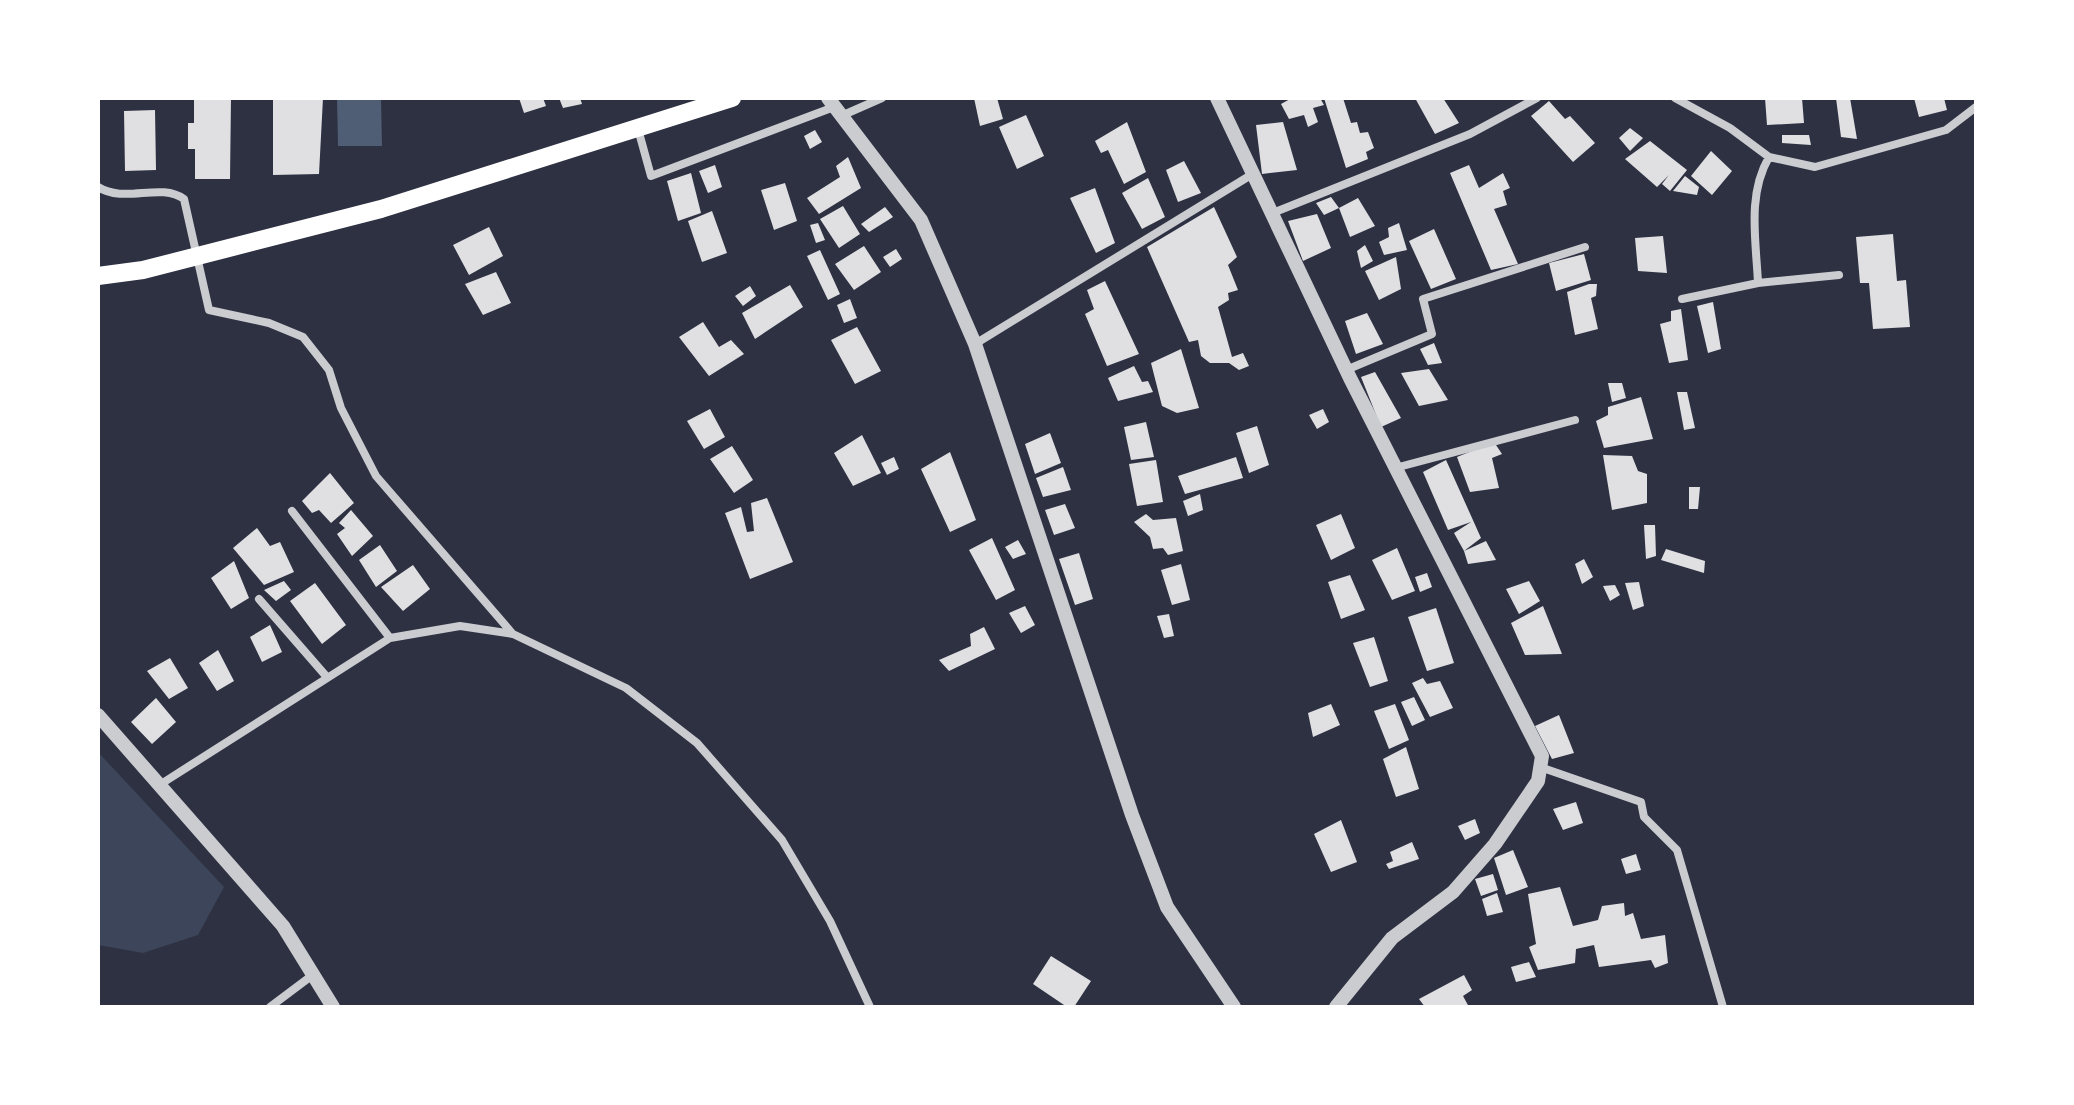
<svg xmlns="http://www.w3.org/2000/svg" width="2074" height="1105" viewBox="0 0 2074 1105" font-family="Mulish,sans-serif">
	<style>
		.green { fill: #3c4559 }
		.water { fill: #4f5d75 }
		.building { fill: #e0e0e3 }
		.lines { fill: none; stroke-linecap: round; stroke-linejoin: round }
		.minor { stroke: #caccd0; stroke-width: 8 }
		.tertiary { stroke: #caccd0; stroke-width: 14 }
		.trunk { stroke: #fff; stroke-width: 18 }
	</style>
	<rect width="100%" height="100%" fill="#2d3142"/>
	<path class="green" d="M98 752 224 887 198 935 143 953 98 945Z"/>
	<path class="water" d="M337 98H381L382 146H338Z"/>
	<path class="building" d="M194 98H231L230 179H195V149H188V123H194Z
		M273 98H323L319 174 273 175Z
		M519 98H543L546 106 524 113Z
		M559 98H580L582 104 563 108Z
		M974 98H997L1003 119 980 126Z
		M1292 98H1320L1324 105 1313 108 1318 122 1308 127 1304 115 1289 119 1281 104Z
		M1324 98H1343L1351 123 1357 122 1360 133 1368 132 1374 148 1366 152 1368 159 1346 168Z
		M1415 98H1443L1459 123 1435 134Z
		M1765 98H1802L1804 123 1767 125Z
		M1836 98H1850L1857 139 1841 137Z
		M1914 98H1944L1947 110 1919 117Z
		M1549 101 1565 119 1570 116 1595 143 1573 162 1531 116Z
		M155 110 156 170 125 171 124 111Z
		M1026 115 1044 156 1017 169 999 127Z
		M1127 122 1146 172 1124 184 1108 150 1101 153 1095 141Z
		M1283 122 1297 170 1262 174 1256 125Z
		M1630 128 1643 138 1630 151 1619 138Z
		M815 130 822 142 810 149 804 136Z
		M1782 135H1809L1811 145 1782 143Z
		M1650 141 1687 170 1670 191 1662 184 1669 175 1657 187 1625 159Z
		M1711 151 1732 171 1712 195 1691 176Z
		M848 157 861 188 819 214 807 198 840 177 836 166Z
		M1184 161 1201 193 1178 202 1166 170Z
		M715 165 722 187 708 193 699 171Z
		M1469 165 1479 188 1503 173 1510 188 1503 191 1507 205 1494 209 1518 264 1491 270 1450 173Z
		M691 173 701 213 678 221 667 181Z
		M1685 176 1699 187 1697 195 1673 191Z
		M1148 178 1165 217 1142 229 1122 193Z
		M785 183 797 221 774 230 761 190Z
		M1095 188 1115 243 1096 253 1070 198Z
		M1331 197 1339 208 1324 215 1316 203Z
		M1358 198 1375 226 1350 237 1339 208Z
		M843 206 860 234 839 248 820 219Z
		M885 207 893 217 869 232 861 224Z
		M1214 207 1237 257 1228 265 1238 290 1228 293 1229 300 1218 307 1232 357 1243 353 1249 366 1239 370 1229 363H1210L1201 356 1198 340 1189 342 1147 247Z
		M712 211 727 253 702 262 688 221Z
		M1317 214 1331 248 1303 261 1288 221Z
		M818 223 825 240 816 243 810 225Z
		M1399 223 1407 250 1384 255 1379 242 1389 237 1388 228Z
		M489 227 503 256 469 275 453 245Z
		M1434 229 1456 279 1431 289 1409 241Z
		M1893 234 1897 281 1906 280 1910 327 1873 329 1869 283H1860L1856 237Z
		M1663 236 1667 273 1638 271 1635 238Z
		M1365 245 1373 261 1361 268 1357 251Z
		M864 246 881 272 854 290 835 264Z
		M896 249 902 259 890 267 883 257Z
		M820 250 840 294 828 300 807 256Z
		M1584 254 1591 280 1556 291 1549 263Z
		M1396 257 1401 289 1379 300 1365 271Z
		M496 272 511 303 483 315 465 284Z
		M1105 281 1139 354 1107 366 1085 314 1094 309 1087 290Z
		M1589 284H1597L1596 296 1591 298 1598 329 1575 335 1567 292Z
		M790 285 803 307 755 339 742 313Z
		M750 286 756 296 743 306 735 296Z
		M850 299 857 318 844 323 837 305Z
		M1713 302 1721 349 1708 353 1697 306Z
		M1681 309 1688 360 1669 363 1660 324 1671 321V311Z
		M1367 313 1383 344 1356 354 1345 321Z
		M703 322 719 347 731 340 744 354 709 376 679 337Z
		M857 327 881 371 855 384 831 340Z
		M1434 343 1442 363 1428 365 1420 349Z
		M1181 349 1199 408 1177 413 1162 406 1151 363Z
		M1134 366 1142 382 1148 381 1153 392 1118 401 1108 378Z
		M1429 369 1448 400 1419 406 1401 373Z
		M1375 372 1401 418 1381 427 1361 377Z
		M1608 383H1622L1626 398 1612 402Z
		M1677 392H1687L1695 428 1684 430Z
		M1641 397 1653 439 1604 448 1596 421 1608 415V407Z
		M710 409 725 437 704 449 687 421Z
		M1323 409 1329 422 1317 429 1309 415Z
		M1146 422 1154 457 1131 460 1124 427Z
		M1257 426 1269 465 1249 473 1236 433Z
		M1050 433 1061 463 1035 474 1025 444Z
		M862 435 881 473 853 486 834 453Z
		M1494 442 1502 454 1492 458 1499 488 1470 492 1457 457Z
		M732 446 753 480 734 493 710 459Z
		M950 452 976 520 950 532 921 469Z
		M1603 455 1632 456 1638 471 1647 474V503L1612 510Z
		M894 457 899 469 887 475 881 463Z
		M1236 457 1243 478 1185 494 1178 476Z
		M1156 460 1163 502 1137 506 1129 464Z
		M1446 460 1481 538 1464 551 1454 533 1471 522 1448 530 1423 472Z
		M1063 467 1071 490 1043 497 1036 478Z
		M330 473 354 503 331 523 319 510 312 513 302 501Z
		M1689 487H1700L1698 509H1689Z
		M1200 494 1203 510 1188 516 1183 501Z
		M767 498 793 562 750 579 725 513 741 507 747 532 754 531 751 503Z
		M1065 504 1075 528 1054 535 1045 510Z
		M351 510 373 536 352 556 337 534 345 528 339 523Z
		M1146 514 1153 520 1176 518 1183 551 1168 555 1163 548 1153 549 1150 537 1134 522Z
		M1341 514 1355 548 1331 560 1316 525Z
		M1644 525H1655L1656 556 1646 559Z
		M257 528 270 546 280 542 294 572 264 585 233 548Z
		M992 538 1015 590 996 600 969 550Z
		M1018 540 1026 554 1013 559 1005 547Z
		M1486 541 1496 560 1468 564 1464 551Z
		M380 545 397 571 376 587 359 560Z
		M1397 548 1415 591 1392 600 1372 560Z
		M1666 549 1705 561 1704 573 1661 560Z
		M1079 553 1093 599 1075 605 1059 559Z
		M1584 559 1593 577 1582 584 1575 564Z
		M234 561 249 598 231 609 211 578Z
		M1181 564 1190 600 1172 605 1161 570Z
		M413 565 430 589 403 611 381 587Z
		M1427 573 1432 587 1420 592 1415 577Z
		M1350 575 1365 610 1341 619 1328 582Z
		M284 581 291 590 276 601 264 590Z
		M1529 581 1540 601 1519 614 1506 589Z
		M1639 582 1644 606 1633 610 1625 583Z
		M315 583 346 625 322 644 290 601Z
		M1615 585 1620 595 1610 601 1603 586Z
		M1025 606 1035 625 1021 633 1009 613Z
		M1543 606 1562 654 1525 655 1511 623Z
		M1436 608 1454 663 1427 671 1408 617Z
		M1169 614 1174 636 1164 638 1157 616Z
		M270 625 282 652 262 662 250 637Z
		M984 627 995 649 949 671 939 660 971 646 970 634Z
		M1374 637 1388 681 1370 687 1353 643Z
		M218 650 234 681 217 691 199 663Z
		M170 658 188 688 169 699 147 671Z
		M1423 678 1427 684 1440 681 1453 708 1430 717 1412 683Z
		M1414 697 1425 720 1412 726 1401 702Z
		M156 698 176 722 152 744 131 722Z
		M1331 704 1340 725 1313 737 1308 713Z
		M1395 704 1409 740 1389 749 1374 711Z
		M1559 715 1574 753 1552 759 1535 726Z
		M1406 747 1419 789 1396 797 1383 759Z
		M1576 802 1583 823 1563 830 1553 809Z
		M1475 819 1480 833 1465 840 1458 826Z
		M1341 820 1357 862 1331 872 1314 834Z
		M1412 842 1419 859 1389 869 1386 864 1393 861 1390 852Z
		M1513 850 1528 887 1506 895 1494 858Z
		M1636 854 1641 870 1626 874 1621 859Z
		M1493 874 1498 890 1481 896 1475 879Z
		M1560 887 1573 926 1598 920 1602 906 1624 903 1625 916 1633 913 1641 939 1665 935 1668 963 1655 968 1651 960 1599 967 1594 945 1576 949 1575 963 1538 970 1529 947 1536 944 1528 894Z
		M1497 893 1503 912 1487 916 1482 899Z
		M1051 956 1091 981 1074 1007H1067L1033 984Z
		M1529 962 1536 977 1516 982 1511 967Z
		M1464 975 1472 990 1463 996 1469 1007H1425L1419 999Z"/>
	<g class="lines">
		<path class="minor" d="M1675 98 1730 128 1769 157 1815 167 1946 130 1976 107
			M841 116 882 98
			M638 129 651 176 834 107
			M1769 157C1747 195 1756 240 1758 283L1839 275
			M98 187C125 204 160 182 184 199L209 310 269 323 303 337 329 370 341 408 376 476 512 633
			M1270 214 1470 134 1537 98
			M1682 299 1758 283
			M975 344 1251 175
			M1346 370 1432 334 1423 299 1585 247
			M1395 468 1575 420
			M292 511 390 638
			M259 599 326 676
			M1540 767 1641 802 1644 817 1677 850 1723 1007
			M161 784 390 638 460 626 513 634 626 688 697 743 782 840 830 921 870 1007
			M270 1007 314 974"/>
		<path class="tertiary" d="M828 98 921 220 975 344 1132 815 1167 907 1234 1007
			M1217 98 1350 378 1542 756 1538 781 1495 844 1453 892 1392 938 1336 1007
			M98 715 283 926 333 1007"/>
		<path class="trunk" d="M98 276 143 270 381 209 732 98"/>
	</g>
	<rect width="2074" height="1105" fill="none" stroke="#ffffff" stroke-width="200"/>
</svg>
